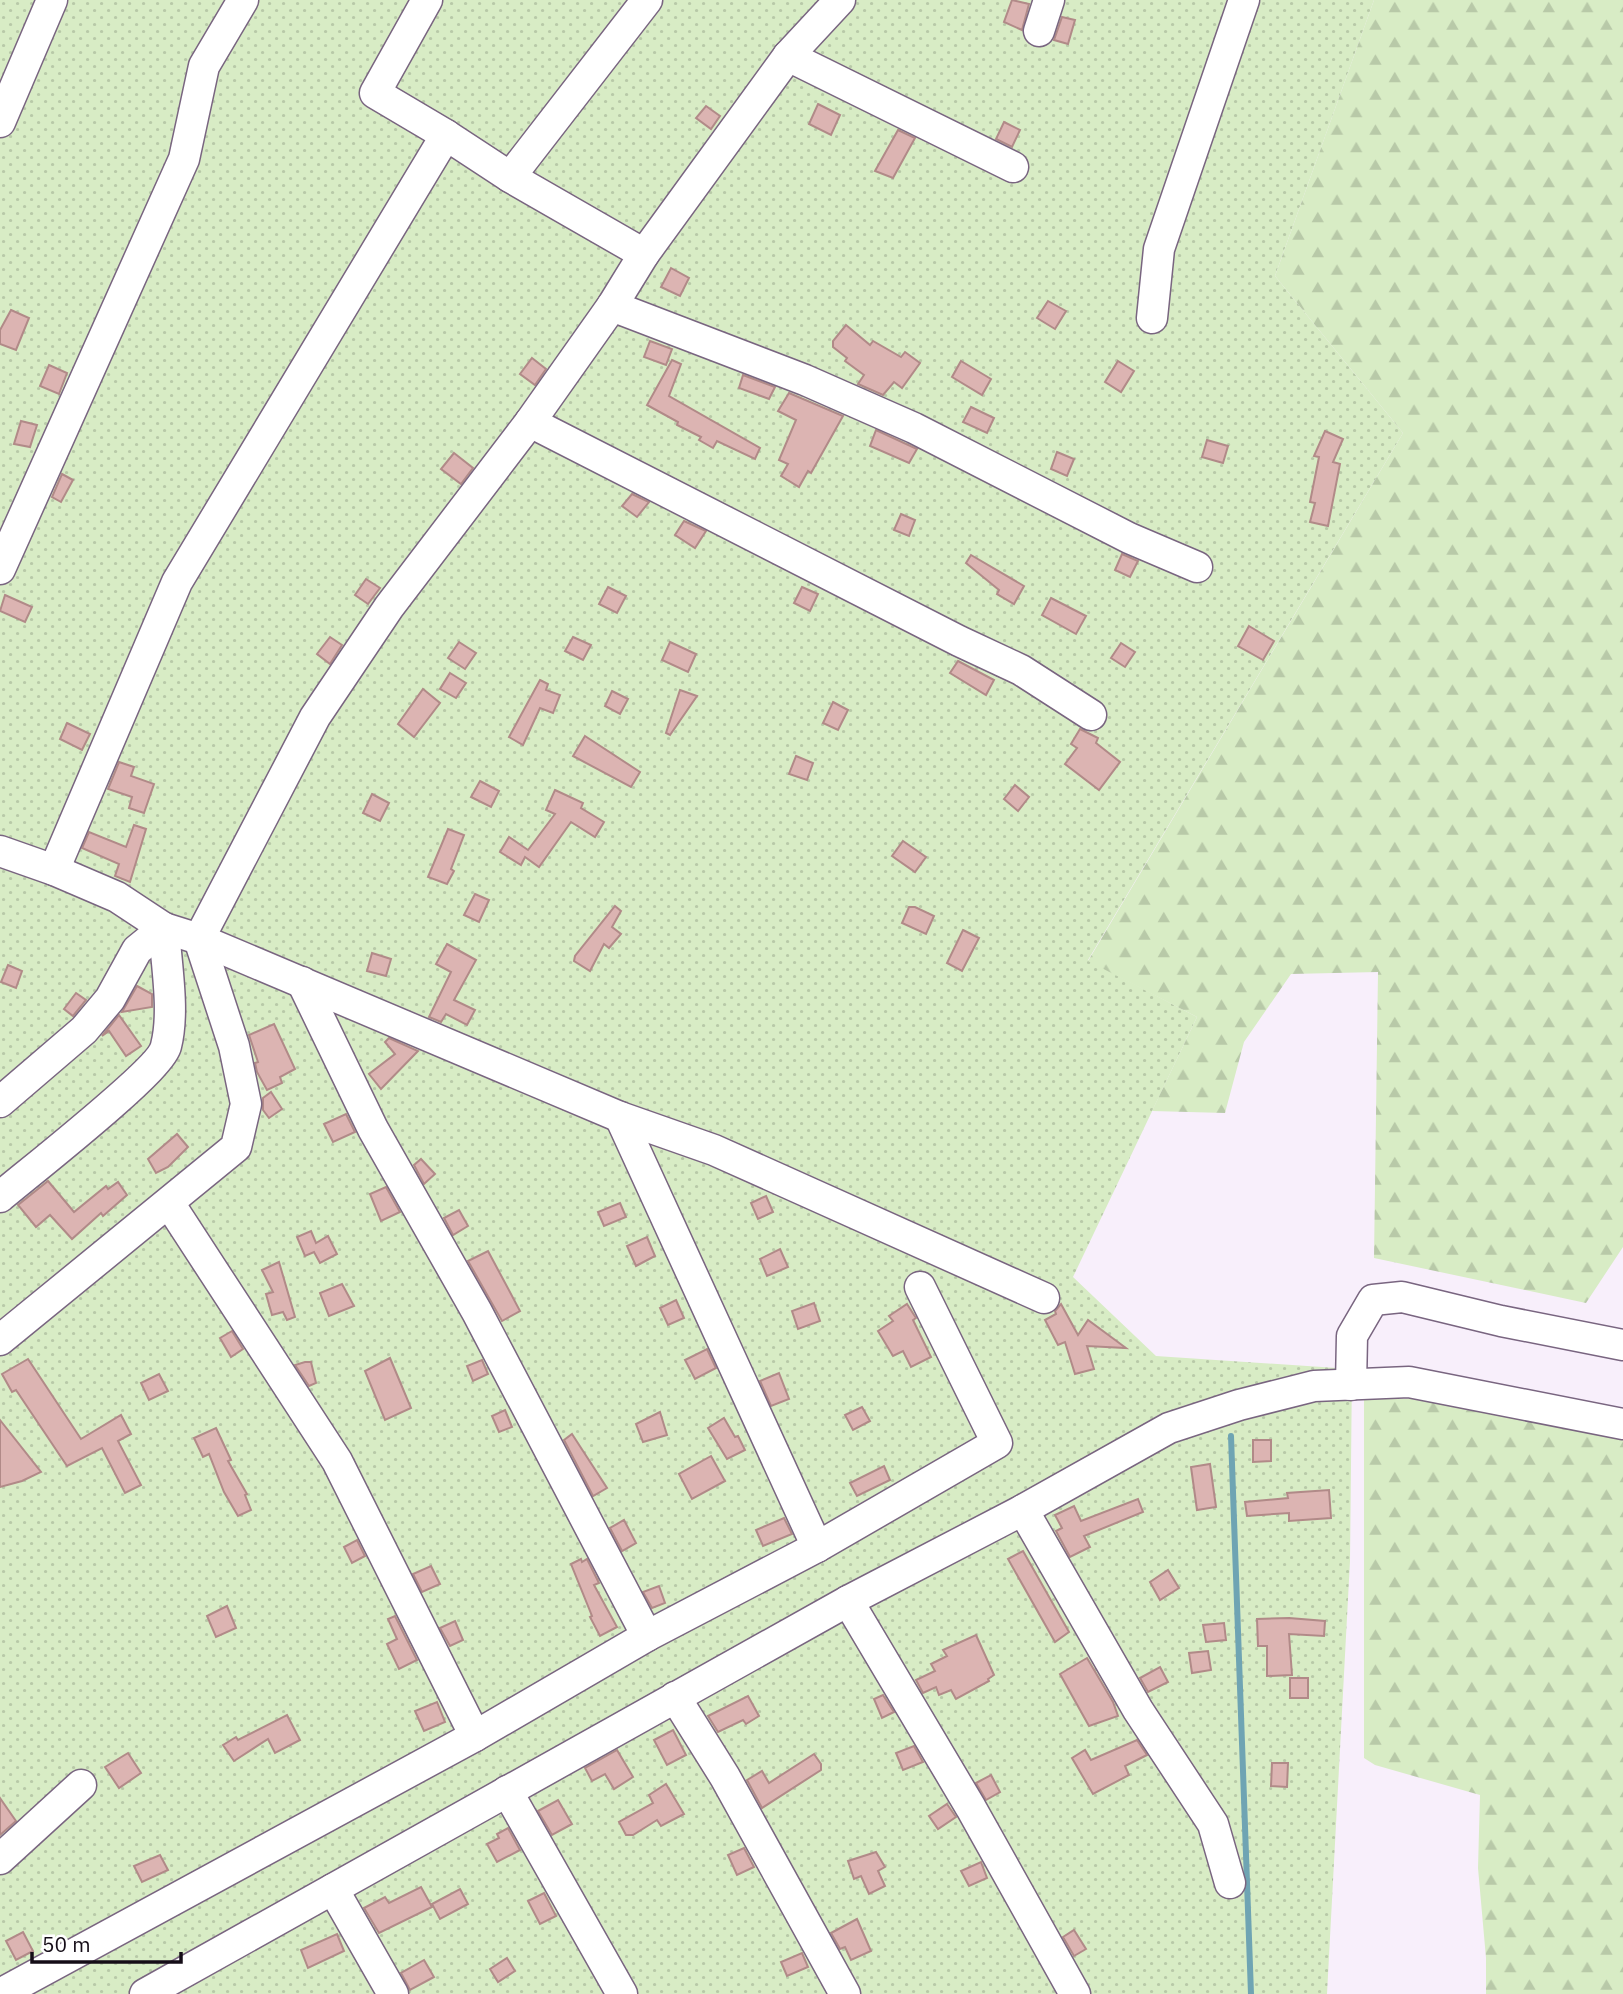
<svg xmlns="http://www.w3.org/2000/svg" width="1623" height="1994" viewBox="0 0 1623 1994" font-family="'IBM Plex Sans',sans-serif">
<defs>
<pattern id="grass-dots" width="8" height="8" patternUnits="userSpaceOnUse" patternTransform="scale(1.75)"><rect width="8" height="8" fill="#d8ecc5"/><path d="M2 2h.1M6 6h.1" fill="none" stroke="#b8c9a8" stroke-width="1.8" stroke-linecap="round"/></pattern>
<pattern id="forest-firs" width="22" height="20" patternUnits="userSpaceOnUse" patternTransform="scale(1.75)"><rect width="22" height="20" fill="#d8ecc5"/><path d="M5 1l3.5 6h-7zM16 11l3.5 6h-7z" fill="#b8c9a8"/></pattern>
</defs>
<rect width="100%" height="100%" fill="#f8effb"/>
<path fill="url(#grass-dots)" d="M0 0H1374L1275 276 1403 433 1088 960 1197 1017 1073 1277 1156 1356 1352 1369 1350 1561 1327 1994H0Z"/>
<g fill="url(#forest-firs)">
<path d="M1374 0H1623V1247L1586 1303 1374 1258 1378 972 1291 974 1244 1042 1225 1113 1152 1111 1197 1017 1088 961 1403 433 1275 276Z"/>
<path d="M1364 1398 1424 1399 1623 1439V1994H1486V1958L1478 1868 1480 1795 1375 1765 1364 1758Z"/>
</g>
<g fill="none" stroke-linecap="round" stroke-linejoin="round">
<path stroke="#6fa4b3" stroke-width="6" d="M1231 1436 1251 1994"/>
</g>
<g fill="#dcb4b2" stroke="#b18a88" stroke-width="2">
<path d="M1012 0 1029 4 1022 30 1004 22Z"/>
<path d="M1062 17 1075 20 1068 44 1054 40Z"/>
<path d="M818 104 840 115 831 135 809 124Z"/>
<path d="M706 106 720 116 711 129 696 118Z"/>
<path d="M1004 122 1020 130 1012 147 996 139Z"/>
<path d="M898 130 915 138 893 178 875 171Z"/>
<path d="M671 268 689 278 680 296 661 287Z"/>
<path d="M1048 301 1066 311 1055 329 1037 318Z"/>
<path d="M11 310 29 318 16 350 0 344V330Z"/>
<path d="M846 325 870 345 873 341 901 357 905 352 920 363 902 388 894 382 883 395 858 384 864 375 845 361 847 358 833 347V341Z"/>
<path d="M650 341 672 349 666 365 644 357Z"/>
<path d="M532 358 546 369 535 385 520 374Z"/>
<path d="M672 360 681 364 669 396 760 448 755 459 717 441 713 448 699 440 701 437 677 425 678 422 647 405Z"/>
<path d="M961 361 991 379 982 395 952 377Z"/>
<path d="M1118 361 1134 371 1121 392 1105 382Z"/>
<path d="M49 365 67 373 59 394 40 386Z"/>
<path d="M743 375 775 387 769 399 739 388Z"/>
<path d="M789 393 843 416 811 473 808 471 799 487 781 476 788 464 779 460 796 420 778 411Z"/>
<path d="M971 407 994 418 987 433 963 422Z"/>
<path d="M21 421 37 425 30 447 14 444Z"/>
<path d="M876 430 917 449 909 463 870 446Z"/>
<path d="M1325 431 1343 439 1333 462 1340 464 1328 526 1310 522 1315 503 1310 502 1319 457 1314 456Z"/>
<path d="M1207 440 1228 446 1223 463 1202 457Z"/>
<path d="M1057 452 1074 459 1067 476 1051 469Z"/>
<path d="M454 453 473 468 461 484 441 469Z"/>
<path d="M62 474 73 480 61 502 52 497Z"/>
<path d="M632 494 649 502 637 517 622 506Z"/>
<path d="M901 514 915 520 909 536 894 530Z"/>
<path d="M684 521 706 531 695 548 675 535Z"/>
<path d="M1122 554 1138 561 1130 577 1115 570Z"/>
<path d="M971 555 1024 586 1014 604 997 594 999 590 966 563Z"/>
<path d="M366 579 380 588 368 604 355 595Z"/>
<path d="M608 587 626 596 617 613 599 604Z"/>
<path d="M802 587 818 594 810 611 794 603Z"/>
<path d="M5 595 32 607 25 622 0 611Z"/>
<path d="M1051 598 1086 616 1076 634 1042 615Z"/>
<path d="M1249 626 1274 641 1263 660 1238 646Z"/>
<path d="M330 637 342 645 330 664 317 654Z"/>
<path d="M573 637 591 645 583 660 565 651Z"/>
<path d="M459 642 476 653 465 669 448 658Z"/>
<path d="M670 642 696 654 688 672 662 660Z"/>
<path d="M1121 643 1135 652 1125 667 1111 658Z"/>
<path d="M958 661 994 680 986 695 950 673Z"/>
<path d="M450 673 466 683 456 698 440 689Z"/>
<path d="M540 680 548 684 546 690 560 695 553 713 540 708 523 745 509 737Z"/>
<path d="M423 689 440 703 414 737 398 724Z"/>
<path d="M680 690 697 696 670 735 666 733Z"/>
<path d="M612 691 628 699 620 714 605 706Z"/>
<path d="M833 702 848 710 838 730 823 723Z"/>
<path d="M67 723 90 734 82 750 60 739Z"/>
<path d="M1080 729 1098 738 1096 743 1120 762 1099 790 1065 764 1077 748 1071 744Z"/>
<path d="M585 736 640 772 631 787 573 756Z"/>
<path d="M796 756 813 763 807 780 789 774Z"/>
<path d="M119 762 134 767 131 776 154 784 144 813 129 808 132 797 108 789Z"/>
<path d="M480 781 499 791 491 807 471 797Z"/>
<path d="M1015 785 1029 797 1018 811 1004 799Z"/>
<path d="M555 790 583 803 581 808 604 822 595 837 571 822 539 867 525 857 521 865 500 852 509 837 528 850 555 814 546 810Z"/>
<path d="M372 794 389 803 380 821 363 813Z"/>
<path d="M134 825 146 829 130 882 115 876 119 864 82 848 89 832 126 847Z"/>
<path d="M448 829 464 835 451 869 454 871 447 884 428 877Z"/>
<path d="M903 841 926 857 915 872 892 856Z"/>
<path d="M475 894 489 900 479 922 464 915Z"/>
<path d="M615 906 621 911 612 927 621 934 609 948 604 944 590 971 574 961 575 956Z"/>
<path d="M909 907H915L934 916 926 934 902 923Z"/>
<path d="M963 930 979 938 962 971 947 963Z"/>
<path d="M447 944 476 960 454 1000 475 1010 467 1025 446 1014 441 1022 429 1017 451 972 436 964Z"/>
<path d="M372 953 391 959 386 976 367 971Z"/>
<path d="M8 965 22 971 16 988 1 982Z"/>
<path d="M137 986 152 994V1007L122 1012Z"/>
<path d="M76 993 86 1000 73 1016 64 1009Z"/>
<path d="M119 1015 141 1046 126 1056 109 1031 102 1036Z"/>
<path d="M274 1024 295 1069 280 1077 282 1083 267 1090 257 1072 255 1063 258 1062 249 1035Z"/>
<path d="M389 1038 418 1051 381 1089 369 1074 395 1054 385 1042Z"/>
<path d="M271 1092 282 1109 269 1118 263 1110V1098Z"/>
<path d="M346 1114 355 1132 333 1142 324 1124Z"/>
<path d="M177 1134 188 1147 168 1167 156 1173 148 1159Z"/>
<path d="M421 1159 435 1174 424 1184 414 1165Z"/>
<path d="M48 1181 74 1212 106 1186 108 1189 118 1182 127 1195 103 1216 101 1213 72 1239 50 1215 36 1227 18 1205Z"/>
<path d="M386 1187 400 1212 381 1221 370 1194Z"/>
<path d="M766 1196 773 1212 758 1219 751 1203Z"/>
<path d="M620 1203 626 1217 604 1226 598 1212Z"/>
<path d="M459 1210 468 1226 453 1235 444 1218Z"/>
<path d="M311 1231 316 1243 328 1236 337 1254 320 1263 314 1252 305 1256 297 1237Z"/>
<path d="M647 1237 655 1256 636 1266 627 1246Z"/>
<path d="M780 1249 788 1267 767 1276 760 1259Z"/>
<path d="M488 1251 520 1311 502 1321 468 1261Z"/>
<path d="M279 1262 295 1317 287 1320 283 1312 272 1315 266 1294 273 1292 262 1270Z"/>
<path d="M342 1284 354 1306 329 1316 320 1293Z"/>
<path d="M676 1300 684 1318 668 1325 660 1308Z"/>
<path d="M814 1303 820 1321 798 1329 792 1311Z"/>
<path d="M907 1304 916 1318 913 1320 931 1357 911 1367 903 1351 893 1356 878 1331 893 1321 889 1316Z"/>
<path d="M1061 1304 1078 1335 1088 1320 1126 1348 1087 1346 1094 1369 1075 1374 1065 1342 1058 1345 1045 1320 1056 1314 1055 1311Z"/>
<path d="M232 1331 243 1349 231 1357 220 1338Z"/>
<path d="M707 1349 716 1368 695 1379 685 1360Z"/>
<path d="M390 1358 411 1408 385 1420 365 1371Z"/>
<path d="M28 1359 81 1439 121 1415 131 1434 118 1441 141 1485 125 1493 102 1448 67 1466 16 1390 12 1392 2 1374Z"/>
<path d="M482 1360 488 1374 473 1381 467 1366Z"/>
<path d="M305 1362H311L316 1383 309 1386 295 1365Z"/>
<path d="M779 1373 789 1399 771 1406 760 1381Z"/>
<path d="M159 1374 168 1391 149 1400 141 1383Z"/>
<path d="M862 1407 870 1421 853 1430 845 1415Z"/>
<path d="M505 1410 512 1427 499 1432 492 1416Z"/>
<path d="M660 1412 667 1435 643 1442 636 1424Z"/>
<path d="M724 1418 735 1437 738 1436 745 1450 727 1459 708 1428Z"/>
<path d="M0 1420 41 1472 22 1481 0 1487Z"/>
<path d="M216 1428 231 1460 228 1461 247 1494 245 1495 251 1510 238 1516 224 1492 209 1454 203 1457 194 1438Z"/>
<path d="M572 1434 607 1488 593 1496 564 1440Z"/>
<path d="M1253 1440H1271V1461L1253 1462Z"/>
<path d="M711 1456 725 1481 692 1499 679 1474Z"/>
<path d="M1210 1464 1216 1507 1197 1510 1191 1467Z"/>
<path d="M884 1466 890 1480 857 1496 850 1483Z"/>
<path d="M1329 1490 1331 1518 1289 1521V1513L1247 1516 1245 1502 1288 1498 1287 1493Z"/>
<path d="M1138 1499 1143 1512 1084 1536 1090 1547 1070 1557 1056 1531 1062 1528 1055 1515 1074 1506 1081 1521Z"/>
<path d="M784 1518 792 1534 763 1546 756 1530Z"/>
<path d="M624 1520 636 1543 622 1551 610 1528Z"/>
<path d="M357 1540 365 1556 352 1563 344 1547Z"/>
<path d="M1023 1551 1069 1632 1055 1642 1008 1559Z"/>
<path d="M581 1559 582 1562 587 1559 599 1583 594 1585 617 1627 600 1636 590 1617 592 1616 571 1564Z"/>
<path d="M431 1566 440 1584 422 1592 413 1574Z"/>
<path d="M1168 1570 1179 1588 1160 1600 1150 1582Z"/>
<path d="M659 1586 665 1603 652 1608 643 1592Z"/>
<path d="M227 1606 236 1628 216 1637 207 1616Z"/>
<path d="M395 1616 417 1660 399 1669 387 1644 397 1639 388 1619Z"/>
<path d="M1289 1618 1325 1621 1324 1636 1289 1634 1292 1675 1267 1676V1646H1258L1257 1619Z"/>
<path d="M455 1621 463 1640 450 1646 440 1628Z"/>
<path d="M1224 1623 1226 1640 1206 1642 1203 1625Z"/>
<path d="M976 1635 994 1675 988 1679 989 1681 956 1699 951 1690 939 1695 936 1687 923 1693 916 1680 935 1671 931 1664 947 1656 943 1650Z"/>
<path d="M1208 1651 1211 1670 1192 1673 1189 1653Z"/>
<path d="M1087 1658 1113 1702 1118 1716 1089 1726 1060 1674Z"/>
<path d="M1160 1667 1168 1682 1148 1692 1140 1678Z"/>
<rect x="1290" y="1678" width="18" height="20"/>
<path d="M883 1695 894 1712 882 1718 874 1699Z"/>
<path d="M748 1696 759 1716 746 1724 743 1720 718 1732 708 1716Z"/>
<path d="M437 1702 445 1722 424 1731 415 1711Z"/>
<path d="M287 1715 300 1740 275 1753 268 1739 234 1761 223 1745 236 1737 238 1740Z"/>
<path d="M673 1730 686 1755 667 1765 654 1740Z"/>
<path d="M1137 1740 1147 1755 1125 1766 1129 1775 1093 1794 1072 1758 1085 1750 1091 1760Z"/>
<path d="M914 1746 923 1762 903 1770 896 1753Z"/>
<path d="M617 1750 633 1777 614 1789 605 1774 592 1781 585 1768Z"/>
<path d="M128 1753 141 1773 119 1788 105 1767Z"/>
<path d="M814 1754 821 1764V1770L762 1808 747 1780 762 1771 769 1783Z"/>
<path d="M1272 1763H1288L1287 1787 1271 1786Z"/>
<path d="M991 1775 1000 1792 986 1800 976 1783Z"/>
<path d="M666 1784 684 1814 661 1826 657 1820 633 1835H626L619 1822 653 1803 649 1795Z"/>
<path d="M0 1798 16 1821 0 1835Z"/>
<path d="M558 1800 572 1824 552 1835 538 1811Z"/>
<path d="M947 1804 956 1817 938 1829 929 1816Z"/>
<path d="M508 1828 520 1850 497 1862 487 1844 499 1838 497 1834Z"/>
<path d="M744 1848 754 1867 737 1875 728 1855Z"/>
<path d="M876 1852 885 1867 878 1871 885 1886 869 1894 861 1876 854 1879 848 1861Z"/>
<path d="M160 1855 168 1870 142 1882 134 1866Z"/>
<path d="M981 1862 987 1878 969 1886 961 1871Z"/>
<path d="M421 1887 432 1907 379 1933 364 1908 385 1897 389 1903Z"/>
<path d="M460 1889 468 1904 440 1919 432 1904Z"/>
<path d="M544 1893 556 1916 540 1924 528 1901Z"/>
<path d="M857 1919 871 1951 851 1960 845 1947 840 1949 831 1933Z"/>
<path d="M1074 1930 1086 1949 1074 1956 1063 1937Z"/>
<path d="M23 1932 33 1951 16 1960 6 1941Z"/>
<path d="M337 1934 344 1951 308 1968 301 1950Z"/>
<path d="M802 1953 808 1967 787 1976 781 1962Z"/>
<path d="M507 1958 515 1971 498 1982 490 1969Z"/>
<path d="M424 1960 434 1977 410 1990 401 1973Z"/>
</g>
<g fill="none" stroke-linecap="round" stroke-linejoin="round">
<defs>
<g id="minor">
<path d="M427 0 375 93 446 135"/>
<path d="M1039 31 1049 0"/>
<path d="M788 56 1013 167"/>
<path d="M0 122 52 0"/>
<path d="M510 177 647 0"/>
<path d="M612 306 805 380 914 428 1129 538 1197 567"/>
<path d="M1152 318 1159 249 1244 0"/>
<path d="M530 422 959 641 1021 670 1091 715"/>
<path d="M0 569 184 159 204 66 243 0"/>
<path d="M0 851 54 870 117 897 164 928 199 939 620 1117 714 1150 1044 1298"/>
<path d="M54 870 177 582 446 135 510 177 644 254"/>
<path d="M302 982 373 1129 477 1312 647 1636"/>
<path d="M0 1102 84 1030 110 999 137 950 164 928"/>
<path d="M620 1117 817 1547"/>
<path d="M0 1197C27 1174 161 1070 166 1046 175 1011 166 964 164 928"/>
<path d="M169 1203 337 1461 475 1736"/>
<path d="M0 1340 236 1147 246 1104 234 1046 199 939 315 717 389 607 530 422 612 306 644 254 788 56 840 0"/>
<path d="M1351 1385 1352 1336 1373 1300 1402 1297 1501 1321 1623 1345"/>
<path d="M1023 1510 1138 1710 1213 1824 1230 1883"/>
<path d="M848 1601 971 1808 1075 1994"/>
<path d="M675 1697 725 1777 845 1994"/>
<path d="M507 1791 622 1994"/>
<path d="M0 1859 81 1785"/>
<path d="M333 1889 393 1994"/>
<path d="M0 1994 475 1736 647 1636 817 1547 997 1443 920 1287"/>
<path d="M145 1994 848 1601 1019 1512 1169 1428 1239 1405 1314 1386 1409 1382 1623 1424"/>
</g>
</defs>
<use href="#minor" stroke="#796580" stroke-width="33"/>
<use href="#minor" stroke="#fff" stroke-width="30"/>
</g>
<path d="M32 1952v10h149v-10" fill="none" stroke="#150d17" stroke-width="3.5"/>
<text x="42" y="1952" font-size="21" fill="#150d17" stroke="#ffffff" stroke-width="5" paint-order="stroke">50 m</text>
</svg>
